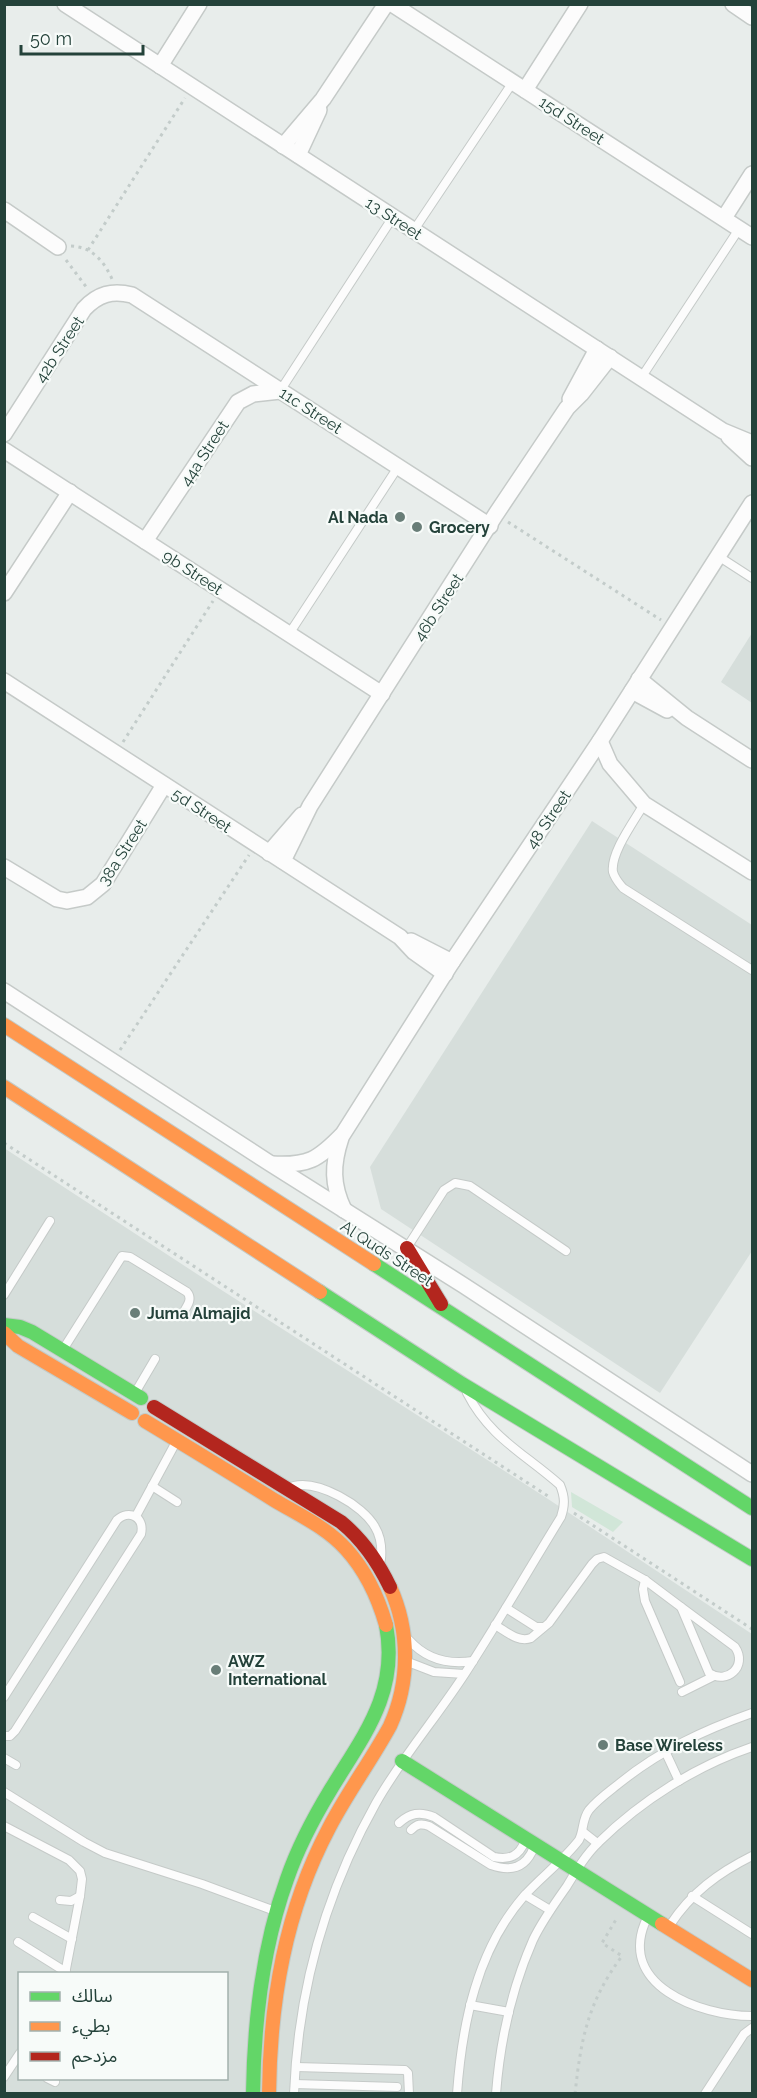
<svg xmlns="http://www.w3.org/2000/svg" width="757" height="2098" viewBox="0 0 757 2098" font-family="Raleway,'Noto Sans Arabic',sans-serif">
<rect width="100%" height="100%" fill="#e8edeb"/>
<g fill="#d6dedb" fill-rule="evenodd">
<path d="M752 633V703L721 682Z"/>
<path d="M592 821 752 925V1251L660 1393 381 1209 370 1167Z"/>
<path d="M4 1148 223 1291 545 1497 752 1634V2093H5ZM20 1974H226V2078H20Z"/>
</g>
<path fill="#d1e6d8" d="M571 1492 623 1522 613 1532 572 1507Z"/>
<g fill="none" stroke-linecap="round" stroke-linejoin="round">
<defs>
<g id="lane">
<path d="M414 230 513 82"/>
<path d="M641 378 739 229"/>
<path d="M280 391 393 217"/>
<path d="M718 556 752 578"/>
<path d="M289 634 398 467"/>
<path d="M644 804C635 820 610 853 613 872 615 879 619 883 623 888L752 970"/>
<path d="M408 1246 444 1190 455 1183 470 1186 566 1251"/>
<path d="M4 1295 50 1221"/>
<path d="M64 1348 122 1256 130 1257 187 1292C193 1299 187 1306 183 1313"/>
<path d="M135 1393 155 1359"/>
<path d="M152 1486 177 1502"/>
<path d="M294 1486C318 1480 363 1505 375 1527 381 1537 382 1548 381 1559"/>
<path d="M136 1516 176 1442"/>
<path d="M645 1580 643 1589 645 1601 680 1682"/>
<path d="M681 1607 735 1647C748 1666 727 1685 709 1673Z"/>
<path d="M506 1608 536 1627H543"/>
<path d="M495 1625C506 1631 518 1643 531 1638L549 1623 592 1564 597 1559 604 1557 645 1580 681 1607"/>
<path d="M409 1640C426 1659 447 1665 473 1661"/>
<path d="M408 1662 434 1672 464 1674"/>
<path d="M682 1692 714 1676"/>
<path d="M4 1697 117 1520C129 1509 145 1517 141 1534L15 1731 10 1736H4"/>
<path d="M665 1751 679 1781"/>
<path d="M4 1758 16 1765"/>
<path d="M4 1792 84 1842 105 1853 202 1884 275 1911"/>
<path d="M399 1823C410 1813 420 1811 434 1817L494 1857C510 1860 519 1856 525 1841"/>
<path d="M4 1826 69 1860 80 1871 82 1879 80 1896 65 1974"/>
<path d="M411 1830C417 1824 421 1823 429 1826L491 1865C511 1872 526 1868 534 1847"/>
<path d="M583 1832 597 1843"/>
<path d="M525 1895 550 1910"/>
<path d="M692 1896 752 1934"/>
<path d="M60 1900 71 1901 80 1896"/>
<path d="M33 1917 72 1939"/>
<path d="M647 1918C615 1985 700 2016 752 2016"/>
<path d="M670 1925C691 1893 718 1873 752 1856"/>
<path d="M18 1942 66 1972"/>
<path d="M470 2005 509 2012"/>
<path d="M296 2067 405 2070 408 2073 409 2094"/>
<path d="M4 2077 20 2053"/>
<path d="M47 2078 55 2082"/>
<path d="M295 2084 397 2087"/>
<path d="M294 2094C298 1991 326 1892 376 1803 402 1757 437 1717 466 1672 499 1621 529 1569 561 1517 565 1505 565 1497 560 1485 524 1453 490 1438 467 1393"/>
<path d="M457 2094C462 2024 477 1950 524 1896 541 1877 563 1861 579 1840 584 1830 582 1819 589 1810 598 1799 610 1791 621 1782 661 1750 704 1730 752 1713"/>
<path d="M496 2094C500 2041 512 1988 533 1940 542 1921 555 1903 567 1886 576 1871 586 1854 599 1842 642 1800 696 1766 752 1747"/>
<path d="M705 2094 744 2034 752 2028"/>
</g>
<g id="street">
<path d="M65 4 723 431 752 443"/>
<path d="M392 4 752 237"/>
<path d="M733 4 752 17"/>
<path d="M160 66 199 4"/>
<path d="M525 90 580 4"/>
<path d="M283 146 323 99 386 4"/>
<path d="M298 155 319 110"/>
<path d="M4 210 58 247"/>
<path d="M724 218 752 174"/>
<path d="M570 399 597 349"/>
<path d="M4 434 84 309C98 294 112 290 132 295L490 526"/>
<path d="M729 437 752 458"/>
<path d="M4 450 382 694"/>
<path d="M145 541 238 402 253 394 280 391"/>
<path d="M4 593 70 492"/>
<path d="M639 679 687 718 752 760"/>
<path d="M4 681 400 937 414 952 445 974"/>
<path d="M632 691 667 710"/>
<path d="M600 741 610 764 644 804 752 872"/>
<path d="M269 853 302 815"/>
<path d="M283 861 310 806 496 514 567 408 581 394 610 357"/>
<path d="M4 867 57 899 67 901 87 897 103 884 164 785"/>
<path d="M411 941 452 962"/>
<path d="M4 991 271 1164 463 1285 752 1474"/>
<path d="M341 1138C332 1165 332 1185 344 1210"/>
<path d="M272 1164C308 1166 318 1160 343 1134L452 962 600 741 752 503"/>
</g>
<g id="fast">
<path d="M374 1264 752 1508"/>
<path d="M320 1292 462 1384 752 1559"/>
<path d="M4 1325 20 1327 32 1332 141 1398"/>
<path d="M402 1761 662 1924"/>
<path d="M253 2094C254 2021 262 1948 287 1879 298 1847 314 1817 331 1789 364 1735 399 1692 386 1625"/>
</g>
<g id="slow">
<path d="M4 1025 374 1264"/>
<path d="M4 1087 320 1292"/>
<path d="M4 1333 18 1346 132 1413"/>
<path d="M145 1421C188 1447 231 1473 274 1500 299 1515 326 1527 346 1549 366 1571 378 1597 386 1625"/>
<path d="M662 1924 752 1980"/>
<path d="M269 2094C270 2001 285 1911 329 1828 347 1793 371 1761 390 1726 410 1682 410 1631 390 1587"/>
</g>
<g id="jam">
<path d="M407 1248 441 1304"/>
<path d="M154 1407 341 1522C363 1540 378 1562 390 1587"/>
</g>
</defs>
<use href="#lane" stroke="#c5cac8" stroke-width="10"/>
<use href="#street" stroke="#c5cac8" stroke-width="18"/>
<use href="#fast" stroke="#c3cbc8" stroke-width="16"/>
<use href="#slow" stroke="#c3cbc8" stroke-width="16"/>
<use href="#jam" stroke="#c3cbc8" stroke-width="16"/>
<g stroke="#c3ccca" stroke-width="3" stroke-dasharray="3 4.5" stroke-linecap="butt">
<path d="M71 246C92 247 104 261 112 279"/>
<path d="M88 250 185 98"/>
<path d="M66 260 87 288"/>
<path d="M508 522 661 620"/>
<path d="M123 742 213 601"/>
<path d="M120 1050 249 855"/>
<path d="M4 1143 551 1498"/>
<path d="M574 1513 752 1629"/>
<path d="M575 2094C581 2038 588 2002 622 1956L602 1943 617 1918"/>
</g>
<use href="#lane" stroke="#fcfcfc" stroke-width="8"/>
<use href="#street" stroke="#fcfcfc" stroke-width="15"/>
<use href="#fast" stroke="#63d668" stroke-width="14"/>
<use href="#slow" stroke="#ff974d" stroke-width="14"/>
<use href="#jam" stroke="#b3261e" stroke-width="14"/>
</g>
<g fill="#697e78" stroke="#f7fbf9" stroke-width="2">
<circle cx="400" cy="517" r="6"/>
<circle cx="417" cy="527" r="6"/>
<circle cx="135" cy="1313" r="6"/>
<circle cx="216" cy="1670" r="6"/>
<circle cx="603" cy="1745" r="6"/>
</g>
<g text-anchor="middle" stroke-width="4.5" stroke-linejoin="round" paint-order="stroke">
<g font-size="16" fill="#24423a" stroke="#f7fbf9">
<text transform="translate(572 120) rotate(33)" y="6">15d Street</text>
<text transform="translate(394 218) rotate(33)" y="6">13 Street</text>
<text transform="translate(59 349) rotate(-57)" y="6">42b Street</text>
<text transform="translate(311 410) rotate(33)" y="6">11c Street</text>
<text transform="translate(204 453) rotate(-57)" y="6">44a Street</text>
<text transform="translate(193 572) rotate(33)" y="6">9b Street</text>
<text transform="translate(438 607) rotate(-57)" y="6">46b Street</text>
<text transform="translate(202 810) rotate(33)" y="6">5d Street</text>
<text transform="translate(548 819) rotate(-56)" y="6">48 Street</text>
<text transform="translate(122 852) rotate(-57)" y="6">38a Street</text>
<text transform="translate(387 1253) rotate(33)" y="6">Al Quds Street</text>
</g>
<g font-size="16" font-weight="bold" fill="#24423a" stroke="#f7fbf9" text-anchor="start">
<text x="388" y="523" text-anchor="end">Al Nada</text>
<text x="429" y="533">Grocery</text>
<text x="147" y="1319">Juma Almajid</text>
<text x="228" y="1667">AWZ<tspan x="228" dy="18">International</tspan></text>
<text x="615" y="1751">Base Wireless</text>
</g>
</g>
<rect width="757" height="2098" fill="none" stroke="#24423a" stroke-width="12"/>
<rect x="18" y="1972" width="210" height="108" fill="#f7fbf9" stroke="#a3b1ad" stroke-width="1.5"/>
<rect x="30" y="1992" width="30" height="9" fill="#63d668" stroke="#a3b1ad" stroke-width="1.5"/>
<text x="72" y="2002" font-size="18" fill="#24423a">سالك</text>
<rect x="30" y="2022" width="30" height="9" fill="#ff974d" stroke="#a3b1ad" stroke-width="1.5"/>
<text x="72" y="2032" font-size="18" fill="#24423a">بطيء</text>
<rect x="30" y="2052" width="30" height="9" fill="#b3261e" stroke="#a3b1ad" stroke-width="1.5"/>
<text x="72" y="2062" font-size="18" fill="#24423a">مزدحم</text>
<path d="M21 45v9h122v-9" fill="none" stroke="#24423a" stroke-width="3"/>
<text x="30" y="45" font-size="18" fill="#24423a" stroke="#f7fbf9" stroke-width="4.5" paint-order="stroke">50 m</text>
</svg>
